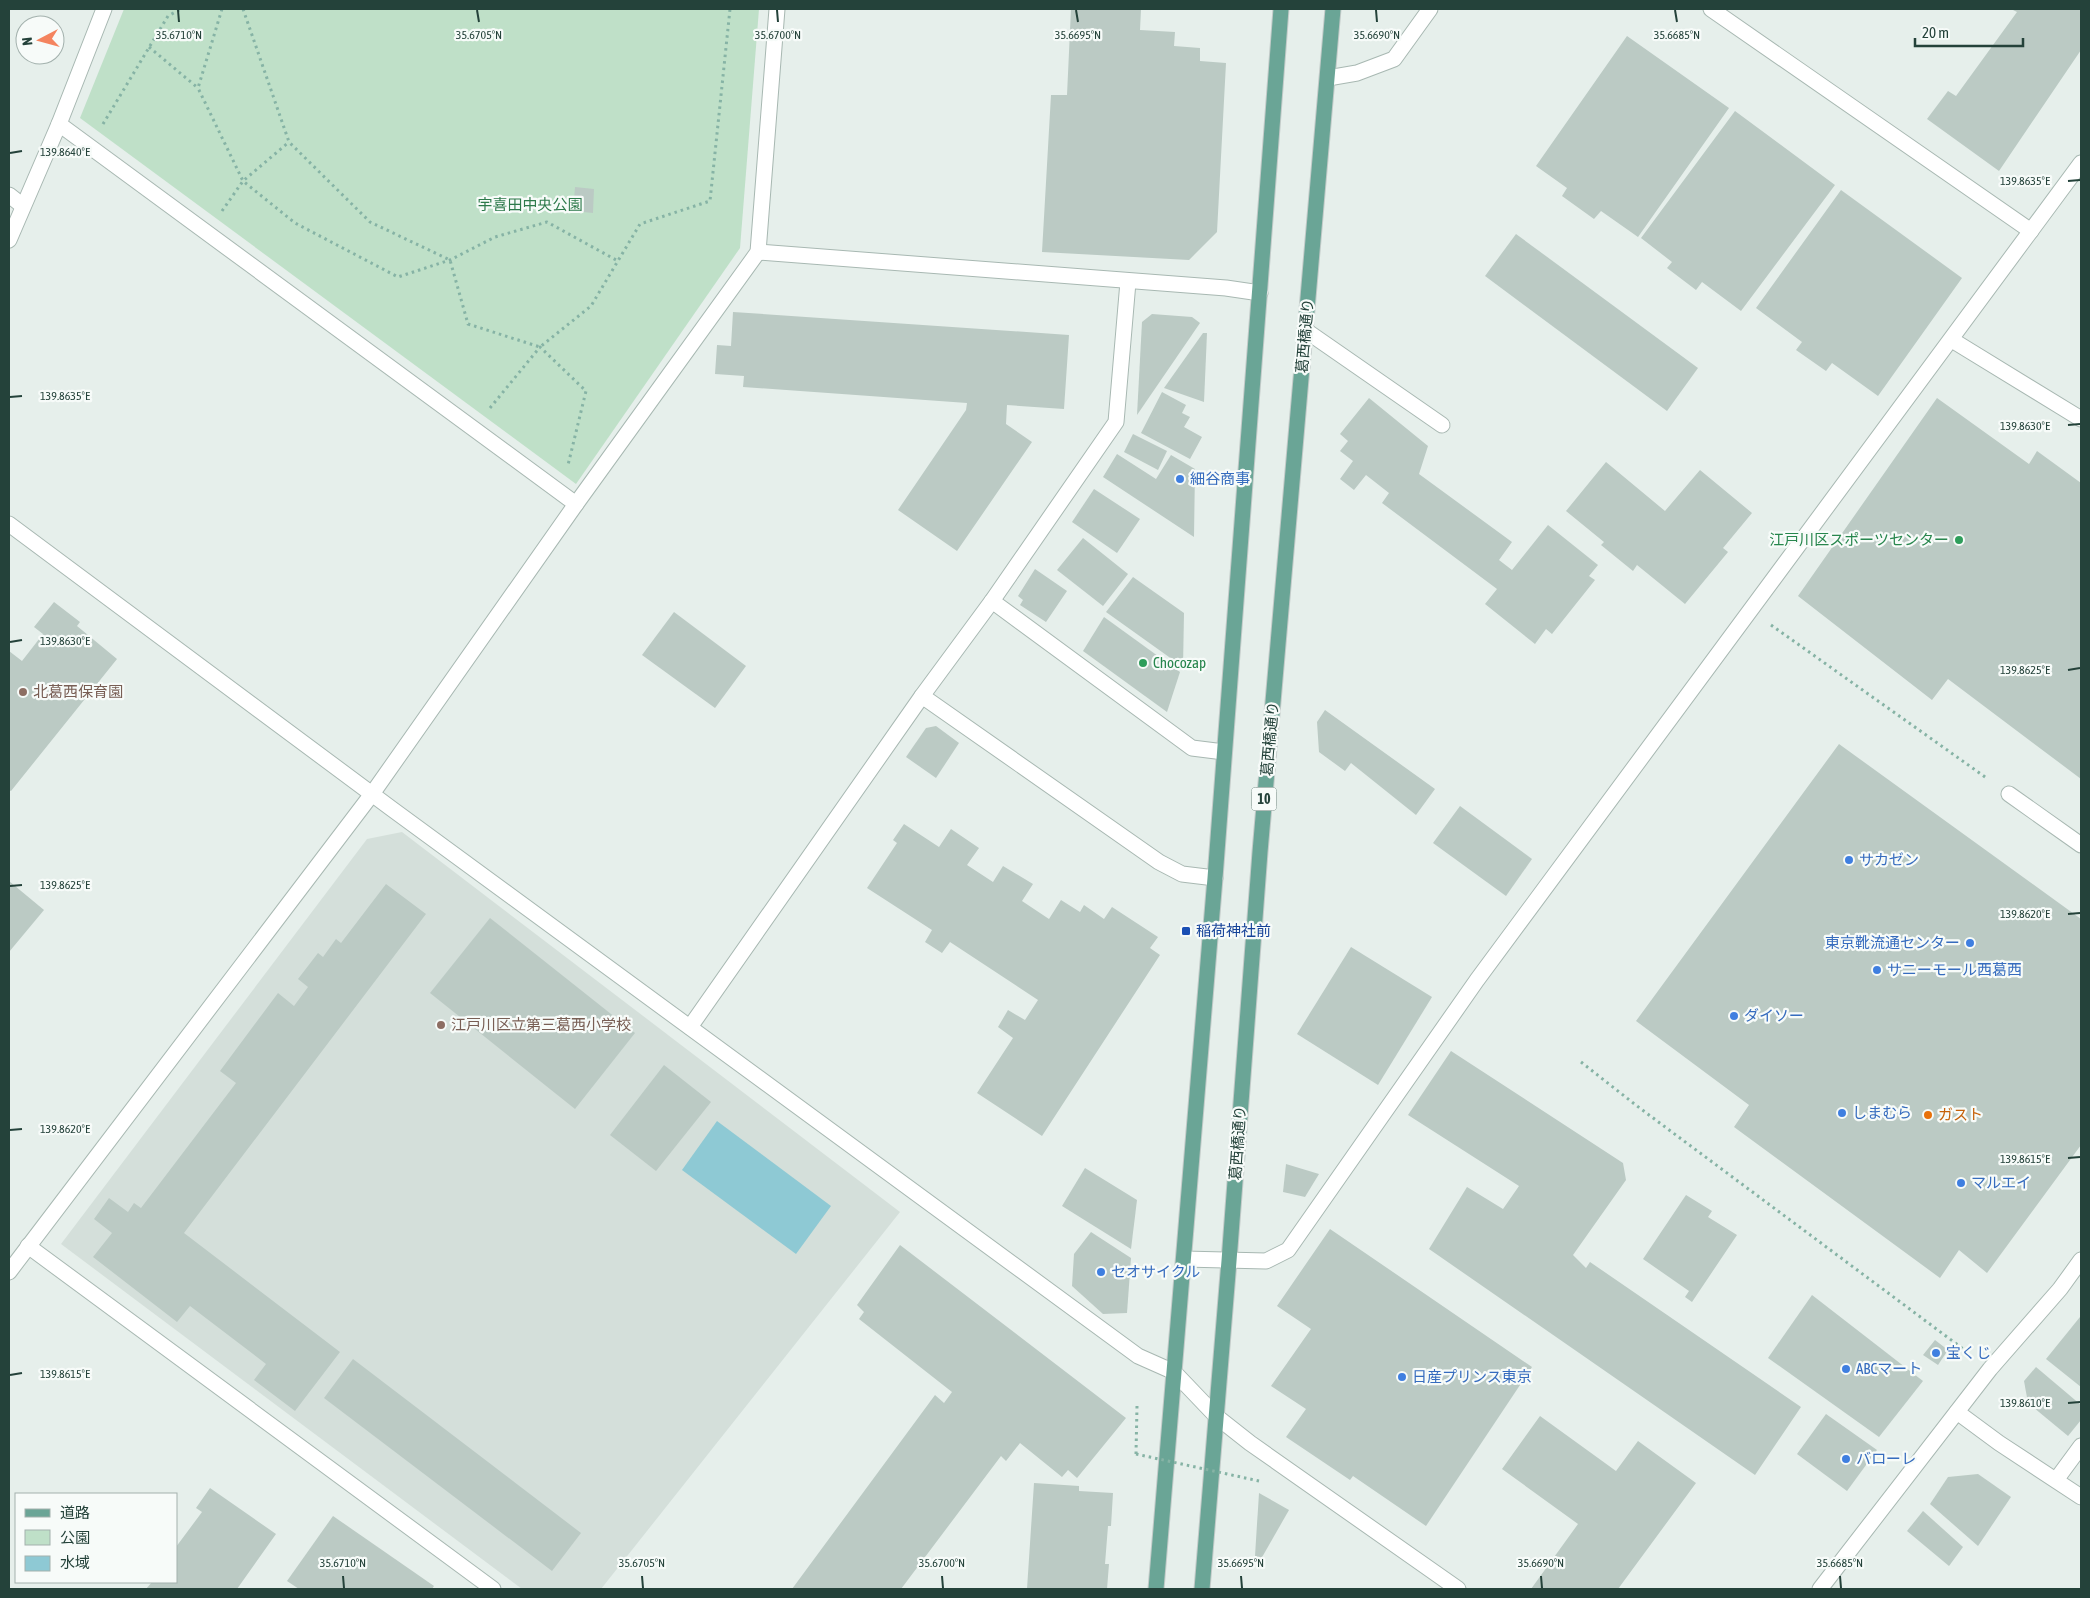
<svg xmlns="http://www.w3.org/2000/svg" width="2090" height="1598" viewBox="0 0 2090 1598" font-family="'Asap Condensed','Noto Sans JP',sans-serif">
<rect width="100%" height="100%" fill="#e6efeb"/>
<path fill="#d4dfda" d="M402 832 900 1212 601 1589H522L61 1244 367 839Z"/>
<path fill="#bfe0c8" d="M124 9H759L740 248 576 484 80 118Z"/>
<path fill="#8ec9d4" d="M717 1121 831 1206 796 1254 682 1170Z"/>
<g fill="#bbcac4">
<path d="M1071 9H1141L1140 30 1175 32 1174 46 1200 48V61L1226 63 1217 232 1189 260 1042 252 1051 95H1067Z"/>
<path d="M2011 9H2081V50L1999 171 1927 119 1948 91 1956 96 2017 12Z"/>
<path d="M1627 36 1729 108 1638 237 1601 211 1594 219 1562 196 1567 188 1536 166Z"/>
<path d="M1735 111 1835 185 1741 311 1702 282 1696 290 1667 268 1672 262 1641 238Z"/>
<path d="M575 187 594 189 593 213 573 211Z"/>
<path d="M1841 190 1962 278 1878 396 1832 363 1826 371 1796 350 1802 342 1756 308Z"/>
<path d="M1516 234 1698 368 1667 411 1485 276Z"/>
<path d="M733 312 1069 335 1064 409 1007 405 1006 424 1032 442 957 551 898 510 966 410 967 403 743 387 744 376 715 374 717 345 731 346Z"/>
<path d="M1152 314 1192 317 1200 323 1137 415 1142 322Z"/>
<path d="M1203 333H1207L1204 402 1164 388Z"/>
<path d="M1162 392 1186 405 1182 413 1190 417 1184 427 1202 437 1190 459 1141 433Z"/>
<path d="M1369 398 1428 446 1419 474 1512 542 1499 560 1512 570 1548 525 1598 565 1589 576 1595 580 1552 634 1546 629 1535 644 1485 604 1497 589 1382 503 1389 493 1366 475 1354 490 1340 479 1353 461 1340 451 1348 441 1340 434Z"/>
<path d="M1937 398 2029 464 2037 451 2081 483V779L1948 679 1932 700 1798 596Z"/>
<path d="M1133 434 1167 451 1158 470 1124 452Z"/>
<path d="M1117 454 1156 479 1171 455 1195 469 1194 537 1103 477Z"/>
<path d="M1606 462 1665 511 1700 470 1752 513 1723 548 1728 552 1685 604 1637 565 1633 571 1601 545 1604 542 1566 511Z"/>
<path d="M1094 489 1140 519 1117 553 1072 522Z"/>
<path d="M1083 538 1128 574 1103 606 1057 570Z"/>
<path d="M1035 569 1067 591 1046 622 1020 605 1023 600 1018 596Z"/>
<path d="M1133 577 1184 613 1183 667 1106 612Z"/>
<path d="M54 602 80 622 77 626 117 659 11 791 9 790V651L22 661 43 634 34 627Z"/>
<path d="M674 612 746 666 715 708 642 655Z"/>
<path d="M1104 617 1180 672 1167 712 1083 651Z"/>
<path d="M1325 710 1435 789 1416 815 1351 763 1345 771 1319 752 1317 722Z"/>
<path d="M936 726 959 743 936 778 906 757 926 728Z"/>
<path d="M1839 744 2081 919V1145L1987 1273 1959 1250 1940 1278 1734 1127 1749 1105 1636 1021Z"/>
<path d="M1460 806 1532 859 1506 896 1433 843Z"/>
<path d="M904 824 939 847 951 829 979 848 967 865 993 882 1003 866 1033 884 1022 901 1049 919 1061 900 1080 912 1084 905 1104 919 1112 907 1158 937 1150 948 1160 955 1042 1136 977 1093 1013 1038 998 1027 1008 1010 1025 1020 1038 1000 950 942 942 953 925 942 932 930 867 888 897 843 893 840Z"/>
<path d="M9 881 44 910 9 952Z"/>
<path d="M386 884 426 914 184 1233 340 1352 295 1411 254 1380 266 1364 190 1306 177 1322 93 1257 112 1233 94 1219 109 1198 128 1212 134 1203 141 1208 236 1083 220 1071 278 993 294 1006 308 987 298 979 318 953 323 957 336 939 341 943Z"/>
<path d="M490 918 635 1033 575 1109 430 993Z"/>
<path d="M1351 947 1432 997 1378 1085 1297 1034Z"/>
<path d="M1451 1051 1623 1163 1626 1180 1573 1255 1586 1268 1590 1262 1801 1407 1755 1475 1429 1249 1467 1187 1503 1209 1519 1186 1408 1115Z"/>
<path d="M664 1065 711 1102 656 1171 610 1135Z"/>
<path d="M1286 1164 1319 1174 1305 1197 1283 1192Z"/>
<path d="M1085 1168 1137 1200 1131 1249 1062 1206Z"/>
<path d="M1686 1195 1712 1211 1708 1217 1737 1235 1692 1302 1685 1297 1689 1291 1643 1259Z"/>
<path d="M1330 1229 1532 1367 1426 1526 1353 1476 1350 1480 1286 1437 1306 1409 1271 1386 1311 1329 1277 1306Z"/>
<path d="M1091 1232 1131 1258 1127 1313 1103 1314 1072 1286 1074 1254Z"/>
<path d="M900 1245 1126 1418 1077 1478 1068 1470 1062 1477 1020 1443 1006 1461 1001 1456 901 1589H792L935 1395 944 1403 952 1392 859 1319 864 1312 857 1305Z"/>
<path d="M1812 1295 1923 1381 1879 1437 1768 1358Z"/>
<path d="M2080 1317 2081 1318V1387L2046 1359Z"/>
<path d="M1935 1340 1948 1350 1938 1365 1923 1355Z"/>
<path d="M353 1359 581 1533 552 1571 324 1398Z"/>
<path d="M2036 1367 2081 1405V1420L2068 1436 2028 1403 2024 1381Z"/>
<path d="M1826 1414 1877 1450 1847 1491 1797 1454Z"/>
<path d="M1540 1416 1616 1471 1638 1441 1696 1483 1618 1589H1531L1578 1524 1502 1469Z"/>
<path d="M1978 1474 2011 1497 1978 1546 1930 1504 1948 1477Z"/>
<path d="M1034 1483 1079 1486V1491L1113 1493 1111 1526H1108L1105 1564H1109L1107 1589H1027Z"/>
<path d="M210 1488 276 1534 237 1589H146L152 1582H176V1547L202 1512 196 1508Z"/>
<path d="M1259 1493 1289 1510 1261 1559 1255 1556Z"/>
<path d="M1923 1511 1963 1547 1949 1566 1907 1531Z"/>
<path d="M333 1516 434 1586 432 1589H299L287 1581Z"/>
</g>
<g fill="none" stroke-linecap="round" stroke-linejoin="round">
<defs>
<g id="minor">
<path d="M1711 9 2031 231"/>
<path d="M1328 78 1357 73 1394 59 1430 9"/>
<path d="M59 124 576 504"/>
<path d="M9 195 23 206"/>
<path d="M9 240 59 124 104 9"/>
<path d="M758 252 1226 288 1260 293"/>
<path d="M1305 330 1442 425"/>
<path d="M1952 340 2081 419"/>
<path d="M9 524 392 809 1138 1356 1174 1372 1217 1417 1250 1443 1458 1589"/>
<path d="M992 601 1192 748 1224 752"/>
<path d="M922 696 1159 862 1182 874 1215 878"/>
<path d="M2009 794 2081 845"/>
<path d="M690 1027 922 696 992 601 1116 422 1128 282"/>
<path d="M28 1246 493 1589"/>
<path d="M1184 1259 1266 1261 1288 1250 1477 980 2081 163"/>
<path d="M9 1272 372 794 576 504 758 252 777 9"/>
<path d="M1957 1412 1999 1443 2081 1497"/>
<path d="M2056 1480 2081 1446"/>
<path d="M1820 1589 1990 1369 2060 1289 2081 1260"/>
</g>
<g id="major">
<path d="M1156 1589 1215 878 1281 9"/>
<path d="M1202 1589 1229 1261 1260 852 1333 9"/>
</g>
</defs>
<use href="#minor" stroke="#a8b8b2" stroke-width="17"/>
<use href="#major" stroke="#c2cac8" stroke-width="17"/>
<g stroke="#86b3a5" stroke-width="3" stroke-dasharray="2.5 4" stroke-linecap="butt">
<path d="M222 9 198 88 243 181 295 223 398 277 450 260 495 237 547 222 618 261"/>
<path d="M243 9 289 142 370 222 450 260 468 324 540 347 591 306 640 224 710 201 730 9"/>
<path d="M149 47 198 88"/>
<path d="M103 124 168 16 181 9"/>
<path d="M222 211 243 181 289 142"/>
<path d="M490 408 540 347 586 391 568 465"/>
<path d="M1771 625 1988 779"/>
<path d="M1581 1062 1637 1106 1966 1351"/>
<path d="M1136 1454 1137 1406"/>
</g>
<use href="#minor" stroke="#fff" stroke-width="15"/>
<use href="#major" stroke="#6aa596" stroke-width="15"/>
<path stroke="#86b3a5" stroke-width="3" stroke-dasharray="2.5 4" stroke-linecap="butt" d="M1136 1454 1259 1481"/>
</g>
<path fill="none" stroke="#24423a" stroke-width="2" d="M178 10 179 22M477 10 479 22M777 10 778 22M1076 10 1078 22M1376 10 1377 22M1675 10 1677 22M10 153 22 151M2068 181 2080 180M10 397 22 396M2068 425 2080 424M10 642 22 640M2068 670 2080 668M10 886 22 885M2068 914 2080 913M10 1130 22 1129M2068 1158 2080 1157M10 1375 22 1373M2068 1403 2080 1402M343 1576 344 1588M642 1576 643 1588M942 1576 943 1588M1241 1576 1242 1588M1541 1576 1542 1588M1840 1576 1841 1588"/>
<g fill="#3f7fe0" stroke="#f7fbf9" stroke-width="2">
<circle cx="1180" cy="479" r="5"/>
<circle cx="1849" cy="860" r="5"/>
<circle cx="1970" cy="943" r="5"/>
<circle cx="1877" cy="970" r="5"/>
<circle cx="1734" cy="1016" r="5"/>
<circle cx="1842" cy="1113" r="5"/>
<circle cx="1961" cy="1183" r="5"/>
<circle cx="1101" cy="1272" r="5"/>
<circle cx="1936" cy="1353" r="5"/>
<circle cx="1846" cy="1369" r="5"/>
<circle cx="1402" cy="1377" r="5"/>
<circle cx="1846" cy="1459" r="5"/>
</g>
<g fill="#2e9e5b" stroke="#f7fbf9" stroke-width="2">
<circle cx="1959" cy="540" r="5"/>
<circle cx="1143" cy="663" r="5"/>
</g>
<g fill="#8d6e63" stroke="#f7fbf9" stroke-width="2">
<circle cx="23" cy="692" r="5"/>
<circle cx="441" cy="1025" r="5"/>
</g>
<rect fill="#1a4fb4" stroke="#f7fbf9" stroke-width="2" x="1181" y="926" width="10" height="10" rx="2.5"/>
<circle fill="#e8710a" stroke="#f7fbf9" stroke-width="2" cx="1928" cy="1115" r="5"/>
<g text-anchor="middle" stroke-width="4.5" stroke-linejoin="round" paint-order="stroke">
<rect fill="#f7fbf9" stroke="#637a73" stroke-width="1" x="1251.5" y="787.5" width="25" height="23" rx="4"/>
<g font-size="14" font-weight="bold" fill="#24423a">
<text x="1264" y="804">10</text>
</g>
<g font-size="15" fill="#2d7a4b" stroke="#f7fbf9">
<text x="530" y="210">宇喜田中央公園</text>
</g>
<g font-size="15" fill="#24423a" stroke="#f7fbf9">
<text transform="translate(1305 336) rotate(-85)" y="5">葛西橋通り</text>
<text transform="translate(1270 739) rotate(-85)" y="5">葛西橋通り</text>
<text transform="translate(1238 1143) rotate(-86)" y="5">葛西橋通り</text>
</g>
<g font-size="15" fill="#366cbe" stroke="#f7fbf9" text-anchor="start">
<text x="1190" y="484">細谷商事</text>
<text x="1859" y="865">サカゼン</text>
<text x="1960" y="948" text-anchor="end">東京靴流通センター</text>
<text x="1887" y="975">サニーモール西葛西</text>
<text x="1744" y="1021">ダイソー</text>
<text x="1852" y="1118">しまむら</text>
<text x="1971" y="1188">マルエイ</text>
<text x="1111" y="1277">セオサイクル</text>
<text x="1946" y="1358">宝くじ</text>
<text x="1856" y="1374">ABCマート</text>
<text x="1412" y="1382">日産プリンス東京</text>
<text x="1856" y="1464">バローレ</text>
</g>
<g font-size="15" fill="#27864d" stroke="#f7fbf9" text-anchor="end">
<text x="1949" y="545">江戸川区スポーツセンター</text>
<text x="1153" y="668" text-anchor="start">Chocozap</text>
</g>
<g font-size="15" fill="#785e54" stroke="#f7fbf9" text-anchor="start">
<text x="33" y="697">北葛西保育園</text>
<text x="451" y="1030">江戸川区立第三葛西小学校</text>
</g>
<g font-size="15" fill="#164399" stroke="#f7fbf9" text-anchor="start">
<text x="1196" y="936">稲荷神社前</text>
</g>
<g font-size="15" fill="#c56008" stroke="#f7fbf9" text-anchor="start">
<text x="1938" y="1120">ガスト</text>
</g>
</g>
<g font-size="12" text-anchor="middle" fill="#24423a" stroke="#f7fbf9" stroke-width="4.5" stroke-linejoin="round" paint-order="stroke">
<text x="179" y="39">35.6710°N</text>
<text x="479" y="39">35.6705°N</text>
<text x="778" y="39">35.6700°N</text>
<text x="1078" y="39">35.6695°N</text>
<text x="1377" y="39">35.6690°N</text>
<text x="1677" y="39">35.6685°N</text>
<text x="65" y="156">139.8640°E</text>
<text x="2025" y="185">139.8635°E</text>
<text x="65" y="400">139.8635°E</text>
<text x="2025" y="430">139.8630°E</text>
<text x="65" y="645">139.8630°E</text>
<text x="2025" y="674">139.8625°E</text>
<text x="65" y="889">139.8625°E</text>
<text x="2025" y="918">139.8620°E</text>
<text x="65" y="1133">139.8620°E</text>
<text x="2025" y="1163">139.8615°E</text>
<text x="65" y="1378">139.8615°E</text>
<text x="2025" y="1407">139.8610°E</text>
<text x="343" y="1567">35.6710°N</text>
<text x="642" y="1567">35.6705°N</text>
<text x="942" y="1567">35.6700°N</text>
<text x="1241" y="1567">35.6695°N</text>
<text x="1541" y="1567">35.6690°N</text>
<text x="1840" y="1567">35.6685°N</text>
</g>
<rect width="2090" height="1598" fill="none" stroke="#24423a" stroke-width="20"/>
<rect x="15" y="1493" width="162" height="90" fill="#f7fbf9" stroke="#a3b1ad"/>
<rect x="25" y="1509" width="25" height="8" fill="#6aa596" stroke="#a3b1ad"/>
<text x="60" y="1518" font-size="15" fill="#24423a">道路</text>
<rect x="25" y="1530" width="25" height="15" fill="#bfe0c8" stroke="#a3b1ad"/>
<text x="60" y="1543" font-size="15" fill="#24423a">公園</text>
<rect x="25" y="1556" width="25" height="15" fill="#8ec9d4" stroke="#a3b1ad"/>
<text x="60" y="1568" font-size="15" fill="#24423a">水域</text>
<g transform="translate(40 40) rotate(264)"><circle r="24" fill="#f7fbf9" stroke="#a3b1ad"/>
<path d="M0-4L9 19L0 12L-9 19Z" fill="#f4845f"/>
<text y="-8" font-size="14" font-weight="bold" text-anchor="middle" fill="#24423a">N</text>
</g>
<path d="M1915 38v8h108v-8" fill="none" stroke="#24423a" stroke-width="2.5"/>
<text x="1922" y="38" font-size="15" fill="#24423a" stroke="#f7fbf9" stroke-width="4" paint-order="stroke">20 m</text>
</svg>
